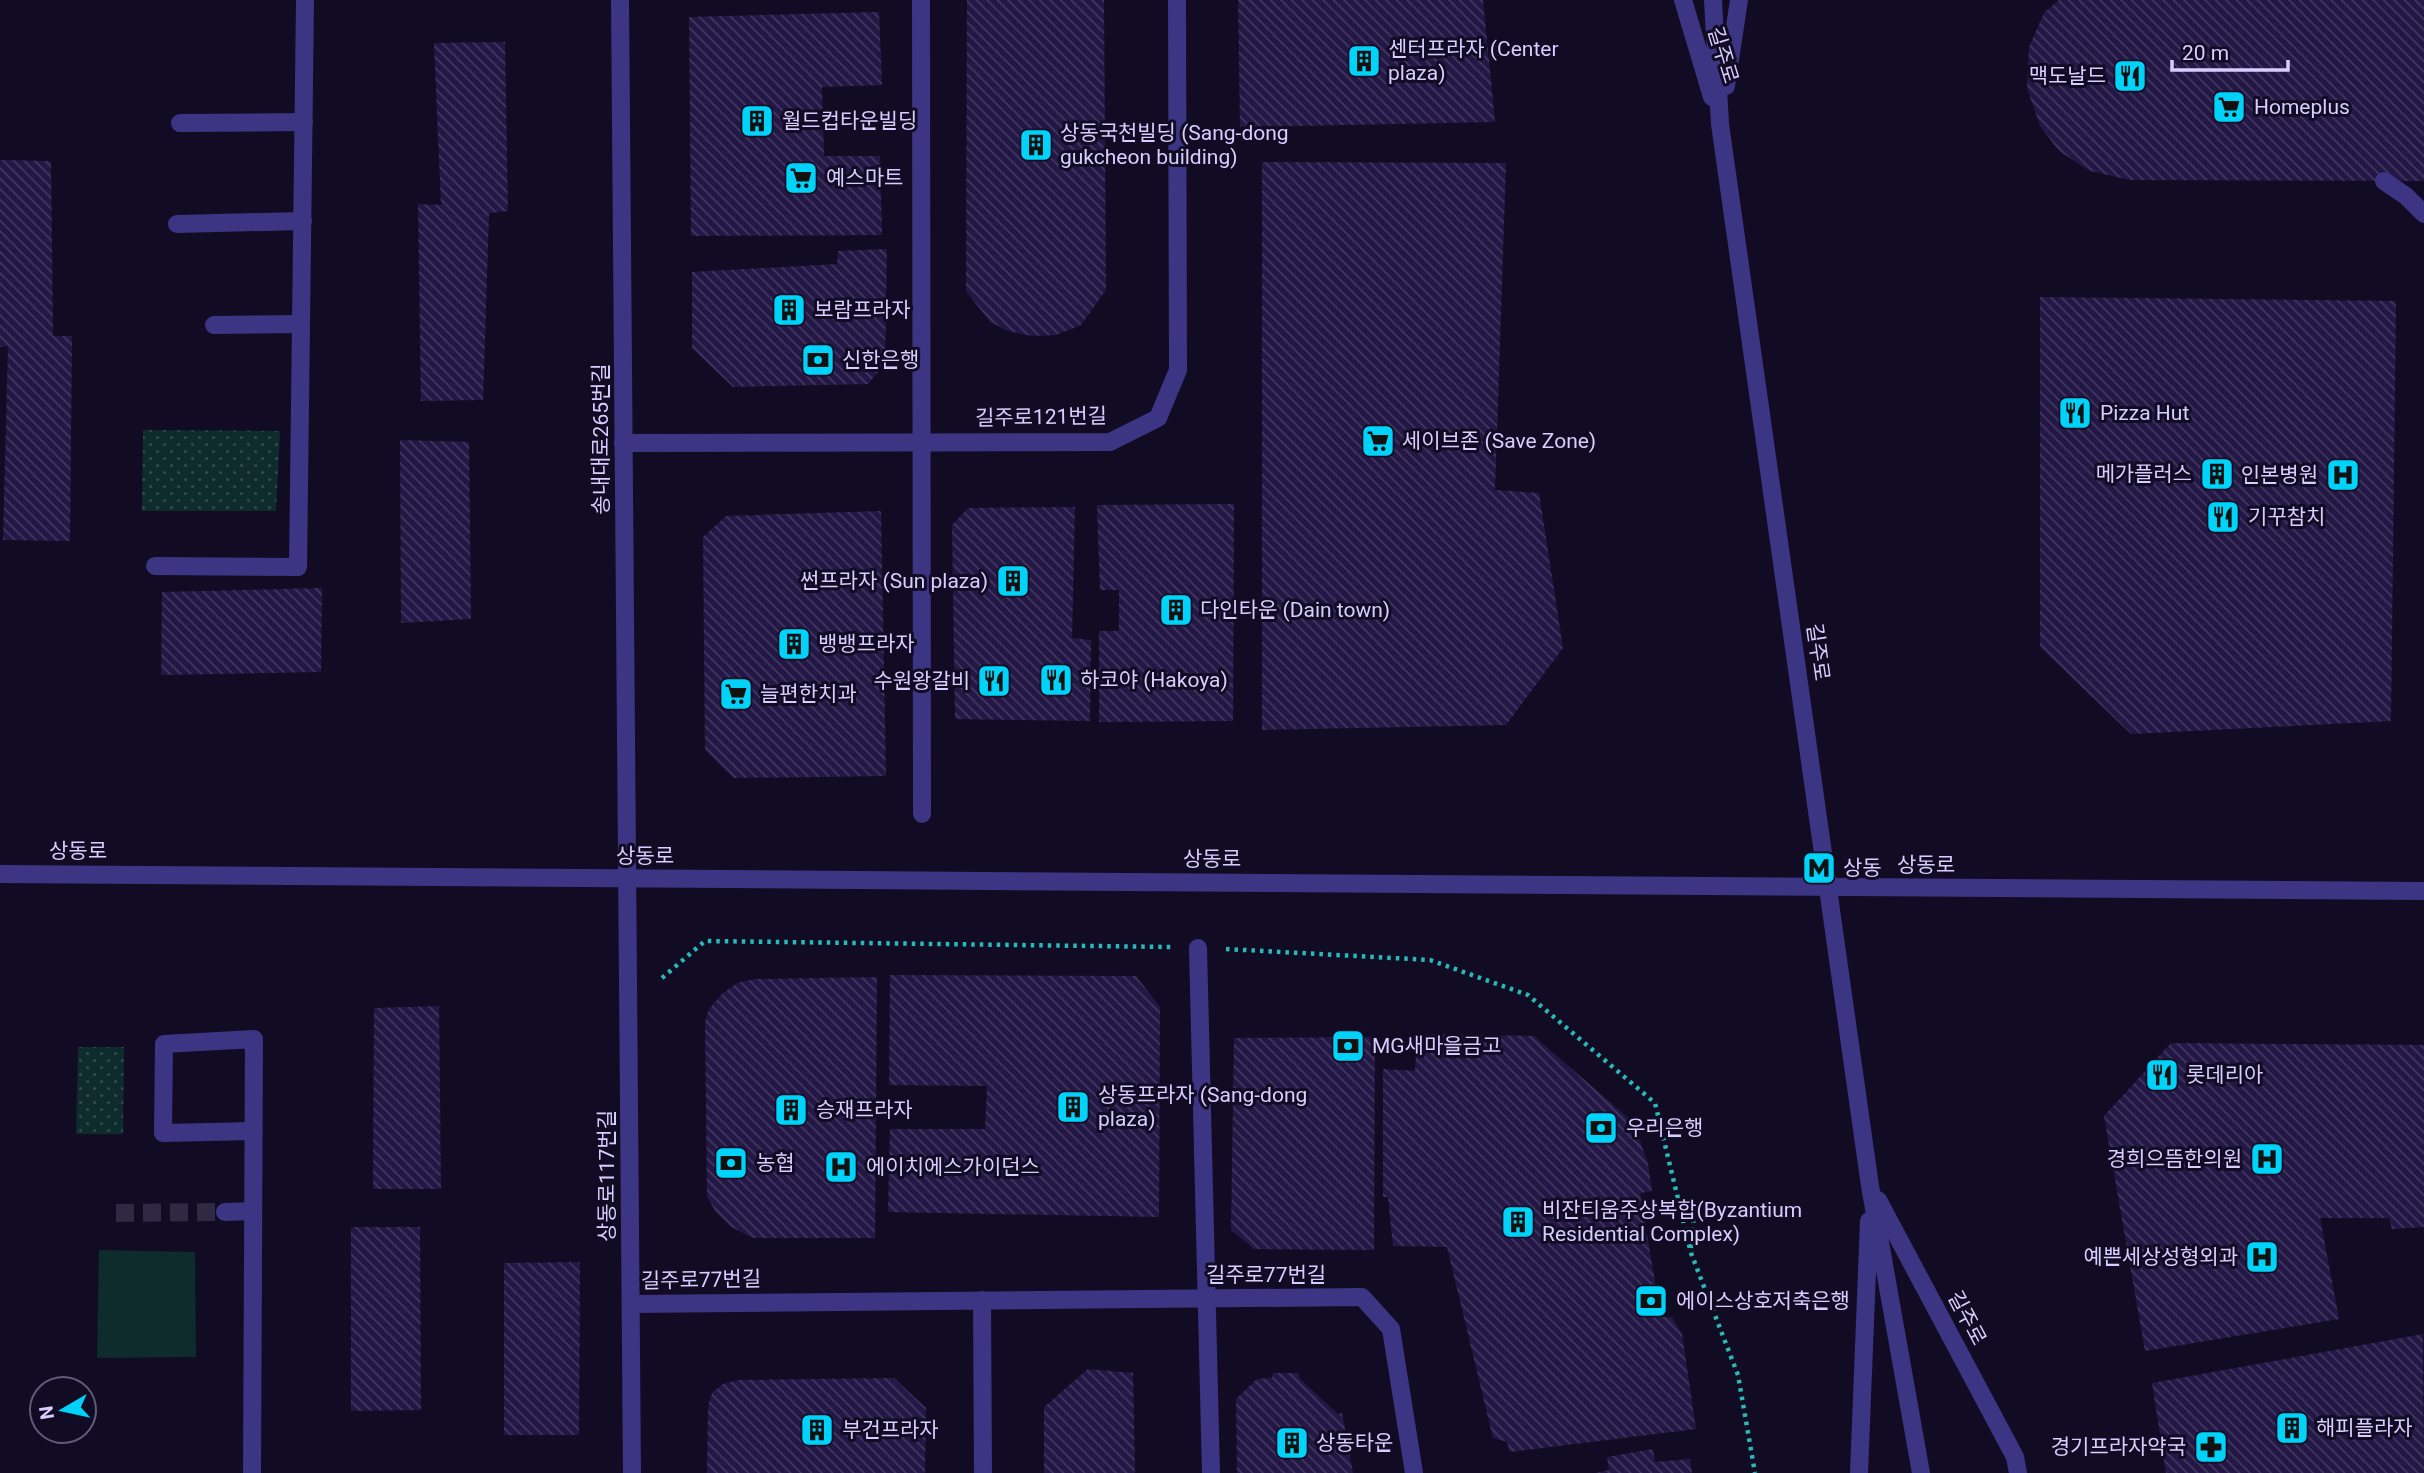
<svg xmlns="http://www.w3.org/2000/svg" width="2424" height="1473" viewBox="0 0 2424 1473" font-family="Roboto,'Noto Sans KR',sans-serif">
<defs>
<pattern id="park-dots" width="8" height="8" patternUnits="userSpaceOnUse" patternTransform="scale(1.75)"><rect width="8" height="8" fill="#0f2c2d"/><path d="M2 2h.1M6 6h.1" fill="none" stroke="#31494c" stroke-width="1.8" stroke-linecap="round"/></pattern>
<pattern id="building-back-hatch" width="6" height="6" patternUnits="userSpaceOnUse" patternTransform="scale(1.75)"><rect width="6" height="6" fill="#231745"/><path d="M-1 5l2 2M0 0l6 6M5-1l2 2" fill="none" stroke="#423861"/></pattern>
</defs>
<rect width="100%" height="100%" fill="#110c23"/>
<path fill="#0f2c2d" d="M99 1250 195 1252 196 1357 97 1358Z"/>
<g fill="url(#park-dots)">
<path d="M143 430 280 431 276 511H142Z"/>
<path d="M78 1047H124L123 1134H76Z"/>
</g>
<g fill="url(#building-back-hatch)">
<path d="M967 0H1104L1106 290 1081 325 1056 335 1032 336 1008 331 990 322 966 291Z"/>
<path d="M1238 0H1483L1495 122 1240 127Z"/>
<path d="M2059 0H2424V181L2130 180 2090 171 2059 151 2040 126 2027 88 2029 47 2044 13Z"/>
<path d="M879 12 882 85 822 87 824 156H880L882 235 691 236 689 17Z"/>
<path d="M505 42 508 211 489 213 483 400 421 401 418 204 441 205 434 43Z"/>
<path d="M0 160 51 161 53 336H72L70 541 3 540 8 346 0 347Z"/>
<path d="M1262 162 1506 163 1495 490 1539 493 1563 648 1506 725 1262 730Z"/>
<path d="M887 249 885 364 868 384 733 387 692 348V272L837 264 838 251Z"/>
<path d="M2040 297 2396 301 2391 721 2131 734 2040 647Z"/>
<path d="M400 440 469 442 471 619 401 623Z"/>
<path d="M1234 504 1233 721 1099 722V631H1119V590H1100L1097 505Z"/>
<path d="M1075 507 1072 638 1091 640 1090 721 955 719 952 525 968 508Z"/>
<path d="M881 511 886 776 734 778 705 750 703 537 726 516Z"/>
<path d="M322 588 321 672 161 675 162 592Z"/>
<path d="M890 975 1136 976 1160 1007 1159 1217 888 1212 890 1129H985L987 1086 889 1085Z"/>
<path d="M877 977 875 1238H753L731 1227 716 1212 707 1197 705 1022 709 1009 722 994 737 983 755 979Z"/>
<path d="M439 1006 441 1189H373L374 1008Z"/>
<path d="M1417 1034 1534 1036 1634 1123 1648 1164 1652 1191 1640 1193 1661 1317H1672L1682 1334 1696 1429 1510 1452 1507 1442 1493 1438 1447 1247 1393 1246 1388 1197H1383V1069L1415 1071Z"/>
<path d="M1375 1037 1374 1250 1254 1249 1231 1230 1234 1038Z"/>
<path d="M2171 1043 2424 1045V1227L2392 1229 2389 1218H2320L2339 1319 2145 1351 2104 1116Z"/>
<path d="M351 1227H420L421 1410 351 1411Z"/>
<path d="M580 1262 579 1435H504V1263Z"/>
<path d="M2423 1334 2424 1473H2166L2152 1383Z"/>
<path d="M1088 1369 1133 1373 1135 1473H1044V1407Z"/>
<path d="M1273 1373H1299V1378L1338 1414 1342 1413 1353 1473H1237L1236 1399 1257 1379 1272 1378Z"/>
<path d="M894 1378 926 1408 925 1473H707L708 1407 712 1393 723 1384 738 1380Z"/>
<path d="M1653 1449 1655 1462 1690 1459 1692 1473H1596L1609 1470 1607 1457Z"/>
</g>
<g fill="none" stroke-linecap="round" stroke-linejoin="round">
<path stroke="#2f2944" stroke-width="18" stroke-dasharray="18 9" stroke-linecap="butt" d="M116 1213 225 1212"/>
<g stroke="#28b9b9" stroke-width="4.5" stroke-dasharray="3.5 5" stroke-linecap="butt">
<path d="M1226 949 1430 960 1528 995 1655 1103 1691 1253 1738 1375 1755 1473"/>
<path d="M662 978 705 941 1171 947"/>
<path d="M1691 1248 1695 1202"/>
</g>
<g stroke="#3c3584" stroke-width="18">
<path d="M620 0 632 1473"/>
<path d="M921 0 922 814"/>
<path d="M1683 0 1712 97"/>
<path d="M1713 0 1720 124 1870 1186 1921 1473"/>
<path d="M1726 86 1739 0"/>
<path d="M180 123 304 122"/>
<path d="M2384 181 2406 196 2424 214"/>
<path d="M177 224 303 221"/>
<path d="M214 325 301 324"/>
<path d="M623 443 1110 442 1158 418 1178 370 1177 0"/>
<path d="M155 566 298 567 305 0"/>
<path d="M0 874 2424 891"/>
<path d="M1198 948 1211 1473"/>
<path d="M1878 1200 2015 1457 2018 1473"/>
<path d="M225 1212 253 1211"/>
<path d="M982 1300 983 1473"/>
<path d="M631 1304 1362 1297 1391 1329 1414 1473"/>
<path d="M252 1473C253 1328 253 1184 254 1039L164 1044 163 1133 254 1131"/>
<path d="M1859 1473 1869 1221"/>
</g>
</g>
<defs>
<symbol id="building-square" viewBox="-11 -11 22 22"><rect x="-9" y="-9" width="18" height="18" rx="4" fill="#00d3f9" stroke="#110c23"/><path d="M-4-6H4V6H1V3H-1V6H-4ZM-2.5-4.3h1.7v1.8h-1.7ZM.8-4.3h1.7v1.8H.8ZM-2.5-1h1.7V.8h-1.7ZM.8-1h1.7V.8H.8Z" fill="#111"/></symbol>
<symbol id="restaurant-square" viewBox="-11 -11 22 22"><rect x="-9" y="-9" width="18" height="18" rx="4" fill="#00d3f9" stroke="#110c23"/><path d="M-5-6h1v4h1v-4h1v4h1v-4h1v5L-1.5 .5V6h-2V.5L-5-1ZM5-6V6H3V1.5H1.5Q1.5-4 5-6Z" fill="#111"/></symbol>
<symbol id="supermarket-square" viewBox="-11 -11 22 22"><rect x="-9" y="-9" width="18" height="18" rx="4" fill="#00d3f9" stroke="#110c23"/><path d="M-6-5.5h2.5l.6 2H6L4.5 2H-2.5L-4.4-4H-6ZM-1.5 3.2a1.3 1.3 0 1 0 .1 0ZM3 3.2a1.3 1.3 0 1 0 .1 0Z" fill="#111"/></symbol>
<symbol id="bank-square" viewBox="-11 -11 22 22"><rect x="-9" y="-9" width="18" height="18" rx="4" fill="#00d3f9" stroke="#110c23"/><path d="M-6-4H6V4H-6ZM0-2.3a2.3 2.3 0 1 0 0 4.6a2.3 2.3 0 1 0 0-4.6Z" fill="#111"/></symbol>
<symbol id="hospital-square" viewBox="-11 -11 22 22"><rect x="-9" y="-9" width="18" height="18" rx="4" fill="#00d3f9" stroke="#110c23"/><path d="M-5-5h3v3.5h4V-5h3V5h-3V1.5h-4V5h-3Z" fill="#111"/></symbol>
<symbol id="metro-square" viewBox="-11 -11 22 22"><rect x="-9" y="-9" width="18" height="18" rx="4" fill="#00d3f9" stroke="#110c23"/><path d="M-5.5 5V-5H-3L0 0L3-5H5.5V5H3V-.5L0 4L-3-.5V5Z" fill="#111"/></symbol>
<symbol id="pharmacy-square" viewBox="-11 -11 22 22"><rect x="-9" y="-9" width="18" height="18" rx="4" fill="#00d3f9" stroke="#110c23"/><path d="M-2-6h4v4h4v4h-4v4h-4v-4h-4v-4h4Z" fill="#111"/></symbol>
</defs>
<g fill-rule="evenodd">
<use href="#building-square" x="1345" y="42" width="38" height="38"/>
<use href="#restaurant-square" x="2111" y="57" width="38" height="38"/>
<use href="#supermarket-square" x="2210" y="88" width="38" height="38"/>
<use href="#building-square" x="738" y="102" width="38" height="38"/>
<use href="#building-square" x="1017" y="126" width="38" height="38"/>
<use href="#supermarket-square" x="782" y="159" width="38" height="38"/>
<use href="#building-square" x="770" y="291" width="38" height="38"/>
<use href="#bank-square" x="799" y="341" width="38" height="38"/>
<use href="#restaurant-square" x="2056" y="394" width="38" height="38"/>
<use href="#supermarket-square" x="1359" y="422" width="38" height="38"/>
<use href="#building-square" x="2198" y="455" width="38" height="38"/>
<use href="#hospital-square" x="2324" y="456" width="38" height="38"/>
<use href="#restaurant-square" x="2204" y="498" width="38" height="38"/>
<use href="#building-square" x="994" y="562" width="38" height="38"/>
<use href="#building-square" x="1157" y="591" width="38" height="38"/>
<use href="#building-square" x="775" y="625" width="38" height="38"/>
<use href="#restaurant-square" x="1037" y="661" width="38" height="38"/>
<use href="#restaurant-square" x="975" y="662" width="38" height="38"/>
<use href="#supermarket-square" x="717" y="675" width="38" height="38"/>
<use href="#metro-square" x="1800" y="849" width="38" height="38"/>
<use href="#bank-square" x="1329" y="1027" width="38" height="38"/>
<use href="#restaurant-square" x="2143" y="1056" width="38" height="38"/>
<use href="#building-square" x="1054" y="1088" width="38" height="38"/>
<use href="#building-square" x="772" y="1091" width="38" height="38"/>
<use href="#bank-square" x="1582" y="1109" width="38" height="38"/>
<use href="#hospital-square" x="2248" y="1140" width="38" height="38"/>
<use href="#bank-square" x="712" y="1144" width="38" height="38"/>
<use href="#hospital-square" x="822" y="1148" width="38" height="38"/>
<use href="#building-square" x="1499" y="1203" width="38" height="38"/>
<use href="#hospital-square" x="2243" y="1238" width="38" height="38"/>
<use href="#bank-square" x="1632" y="1282" width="38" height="38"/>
<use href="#building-square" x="2273" y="1409" width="38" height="38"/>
<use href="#building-square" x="798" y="1411" width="38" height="38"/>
<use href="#building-square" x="1273" y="1424" width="38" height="38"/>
<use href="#pharmacy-square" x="2192" y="1428" width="38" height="38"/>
</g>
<g text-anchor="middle" stroke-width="6" stroke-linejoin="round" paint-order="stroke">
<g font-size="21" fill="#d6ceff" stroke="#110c23" text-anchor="start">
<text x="1388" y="56">센터프라자 (Center<tspan x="1388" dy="24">plaza)</tspan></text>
<text x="2106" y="83" text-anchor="end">맥도날드</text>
<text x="2254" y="114">Homeplus</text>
<text x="782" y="128">월드컵타운빌딩</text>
<text x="1060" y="140">상동국천빌딩 (Sang-dong<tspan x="1060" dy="24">gukcheon building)</tspan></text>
<text x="826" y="185">예스마트</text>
<text x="814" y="317">보람프라자</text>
<text x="842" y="367">신한은행</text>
<text x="2100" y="420">Pizza Hut</text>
<text x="1402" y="448">세이브존 (Save Zone)</text>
<text x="2192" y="481" text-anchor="end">메가플러스</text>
<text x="2318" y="482" text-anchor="end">인본병원</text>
<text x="2248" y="524">기꾸참치</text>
<text x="988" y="588" text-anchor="end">썬프라자 (Sun plaza)</text>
<text x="1200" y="617">다인타운 (Dain town)</text>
<text x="818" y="651">뱅뱅프라자</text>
<text x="1080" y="687">하코야 (Hakoya)</text>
<text x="970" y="688" text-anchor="end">수원왕갈비</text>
<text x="760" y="701">늘편한치과</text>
<text x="1843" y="875">상동</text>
<text x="1372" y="1053">MG새마을금고</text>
<text x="2186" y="1082">롯데리아</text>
<text x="1098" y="1102">상동프라자 (Sang-dong<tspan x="1098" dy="24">plaza)</tspan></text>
<text x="816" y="1117">승재프라자</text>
<text x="1626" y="1135">우리은행</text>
<text x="2242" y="1166" text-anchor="end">경희으뜸한의원</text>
<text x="756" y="1170">농협</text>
<text x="866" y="1174">에이치에스가이던스</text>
<text x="1542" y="1217">비잔티움주상복합(Byzantium<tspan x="1542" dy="24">Residential Complex)</tspan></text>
<text x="2238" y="1264" text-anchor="end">예쁜세상성형외과</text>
<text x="1676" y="1308">에이스상호저축은행</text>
<text x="2316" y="1435">해피플라자</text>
<text x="842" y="1437">부건프라자</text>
<text x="1316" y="1450">상동타운</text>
<text x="2186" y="1454" text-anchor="end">경기프라자약국</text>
</g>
<g font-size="21" fill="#d6ceff" stroke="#110c23">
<text transform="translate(1723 55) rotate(73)" y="7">길주로</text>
<text transform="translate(1041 417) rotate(-1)" y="7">길주로121번길</text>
<text transform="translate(601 439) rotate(-90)" y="7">송내대로265번길</text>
<text transform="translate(1818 652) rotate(82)" y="7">길주로</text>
<text x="78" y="858">상동로</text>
<text x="645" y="863">상동로</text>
<text x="1212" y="866">상동로</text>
<text x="1926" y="872">상동로</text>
<text transform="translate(607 1176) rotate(-90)" y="7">상동로117번길</text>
<text x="1266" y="1282">길주로77번길</text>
<text transform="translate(701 1280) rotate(-1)" y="7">길주로77번길</text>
<text transform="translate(1967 1318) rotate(62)" y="7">길주로</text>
</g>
</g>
<g transform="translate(63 1410) rotate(261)"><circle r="33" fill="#110c23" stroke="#605a7b" stroke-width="2"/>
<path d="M0-5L12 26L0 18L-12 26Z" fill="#00d3f9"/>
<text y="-10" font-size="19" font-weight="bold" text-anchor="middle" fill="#d6ceff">N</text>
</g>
<path d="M2172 60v10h116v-10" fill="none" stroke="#d6ceff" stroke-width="3.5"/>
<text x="2182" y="60" font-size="21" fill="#d6ceff" stroke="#110c23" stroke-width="5" paint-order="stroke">20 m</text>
</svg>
